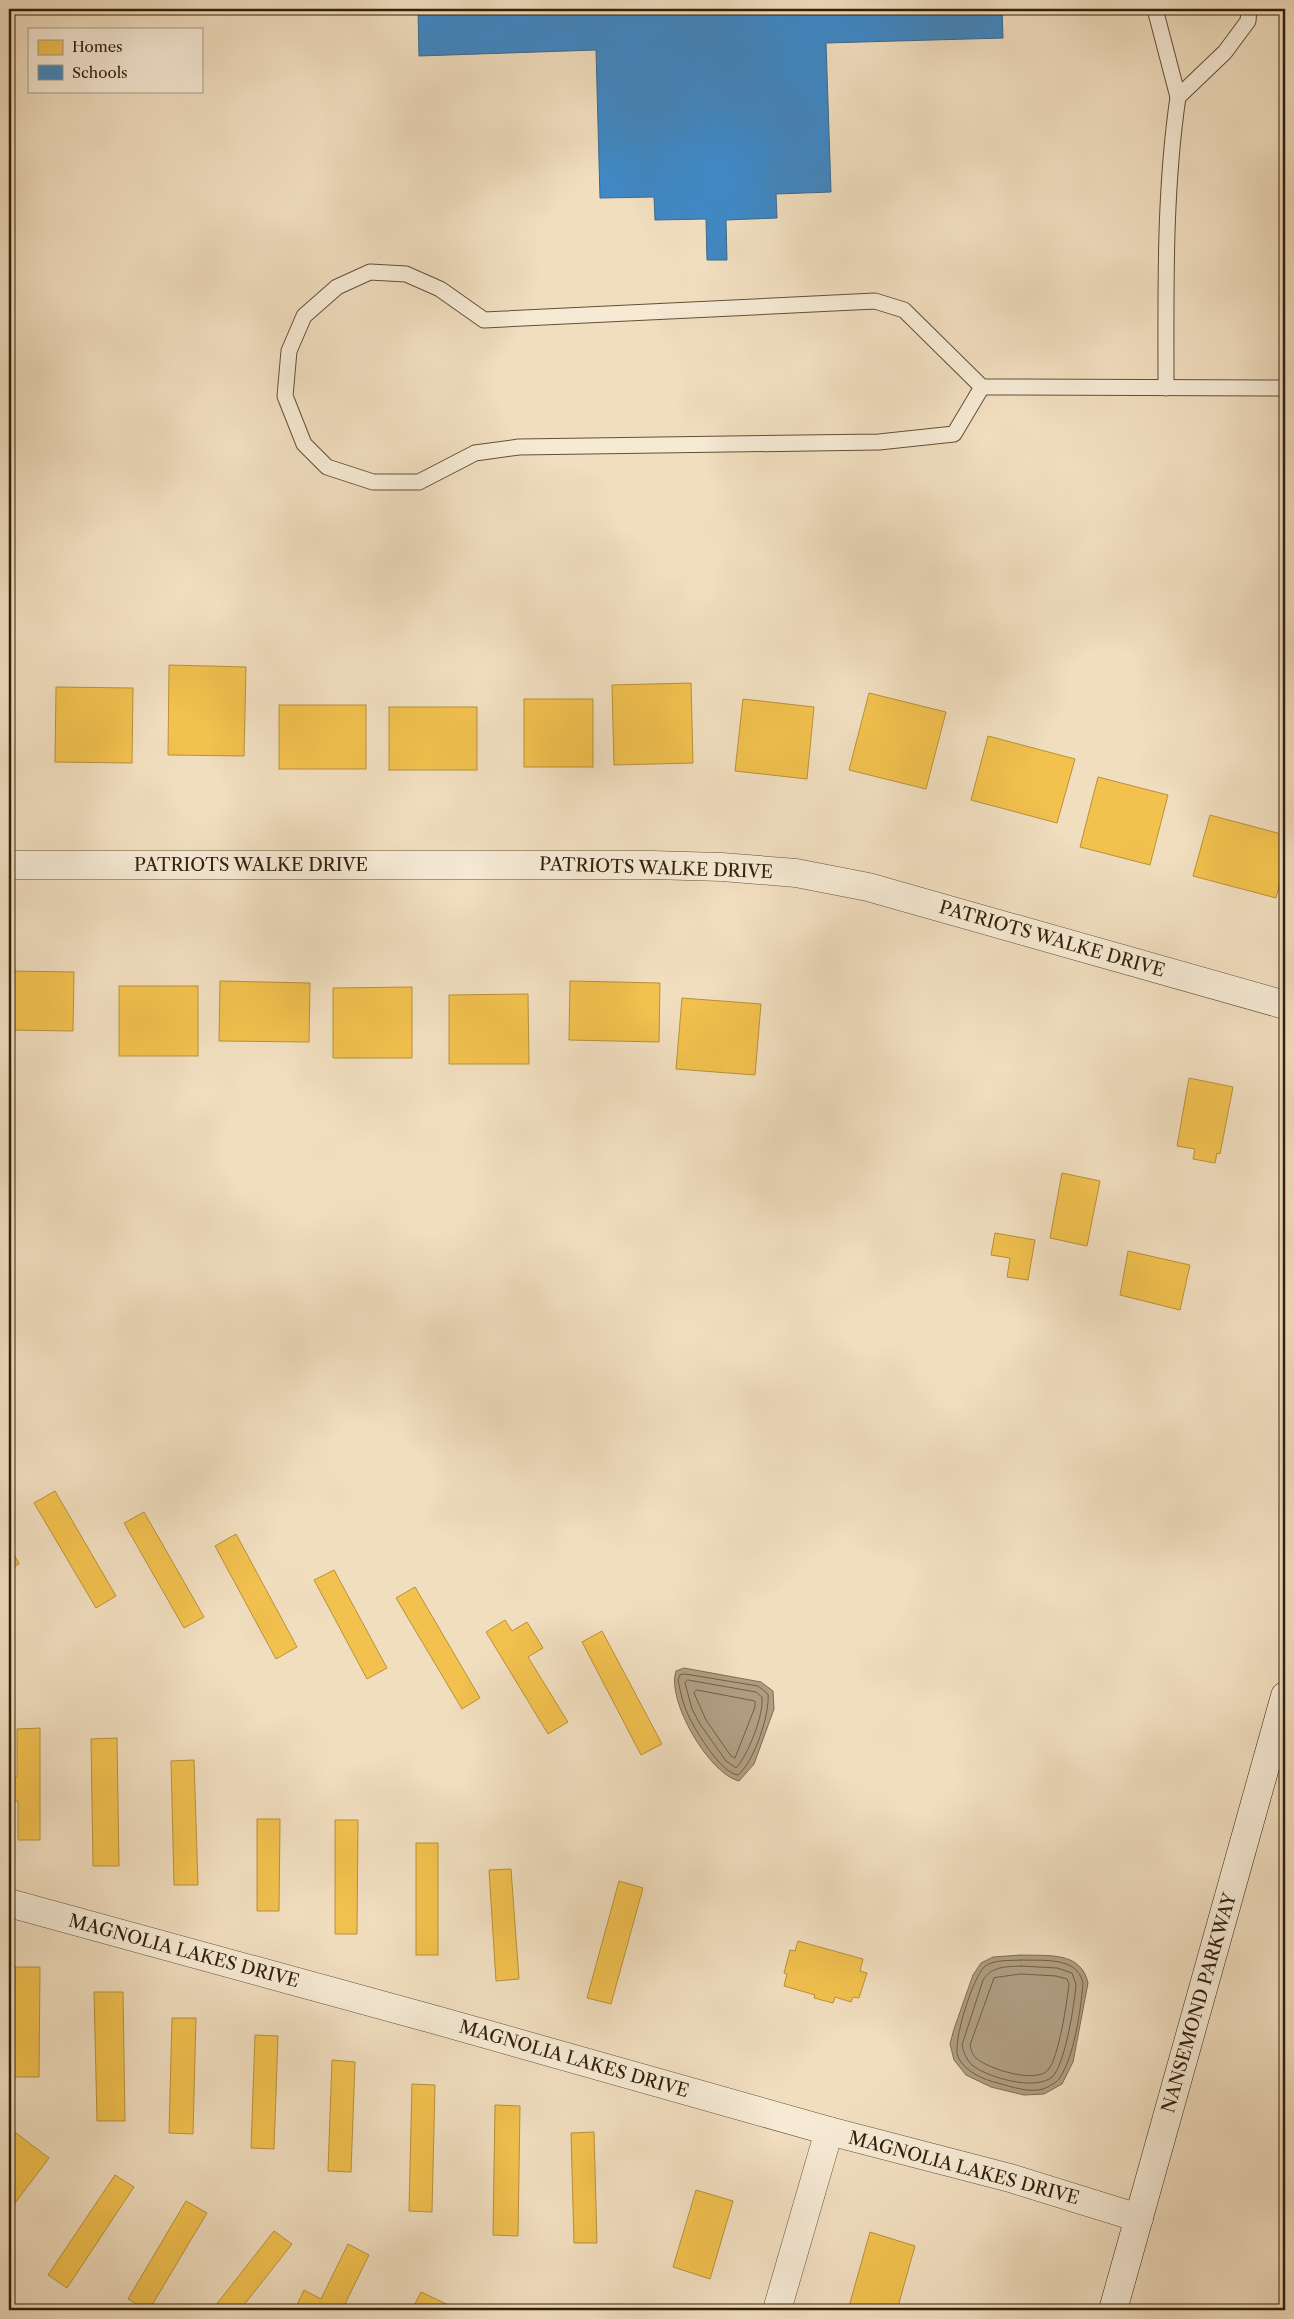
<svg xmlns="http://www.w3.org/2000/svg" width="1294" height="2319" viewBox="0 0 1294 2319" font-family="'Libre Caslon Text',serif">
<rect width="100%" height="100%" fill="#f1debf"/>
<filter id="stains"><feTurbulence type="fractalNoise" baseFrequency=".004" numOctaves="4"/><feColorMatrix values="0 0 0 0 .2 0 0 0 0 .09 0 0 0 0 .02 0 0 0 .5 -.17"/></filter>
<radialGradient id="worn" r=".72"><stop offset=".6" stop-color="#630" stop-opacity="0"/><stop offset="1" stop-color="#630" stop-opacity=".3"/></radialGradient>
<g fill="#b09d81" stroke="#7e6b51">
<path d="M684 1668 761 1682 773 1691 774 1709 754 1764 739 1781C709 1774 666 1700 676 1671Z"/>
<path d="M1021 1955C1048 1956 1081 1951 1088 1983L1073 2062 1062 2084 1044 2094 1024 2095 991 2087 966 2075 954 2060 950 2044 954 2029 973 1975 981 1963 993 1957Z"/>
</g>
<g fill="#f2c14e" stroke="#b89139">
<path d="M169 665 246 667 244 756 168 755Z"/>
<path d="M691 683 693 763 614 765 612 685Z"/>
<path d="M56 687 133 688 132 763 55 762Z"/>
<path d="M869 693 946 712 926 789 849 770Z"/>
<rect x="524" y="699" width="69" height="68"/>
<path d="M743 699 814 707 807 779 735 771Z"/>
<rect x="279" y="705" width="87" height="64"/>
<rect x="389" y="707" width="88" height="63"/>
<path d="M988 736 1075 759 1057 823 971 800Z"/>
<path d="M1098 777 1168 795 1150 865 1080 847Z"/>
<path d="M1210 815 1285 835V863L1276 898 1193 876Z"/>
<path d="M9 971 74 972 73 1031 9 1030Z"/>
<path d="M220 981 310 983 309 1042 219 1041Z"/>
<path d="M570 981 660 983 659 1042 569 1040Z"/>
<rect x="119" y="986" width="79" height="70"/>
<path d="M412 987V1058H333V988Z"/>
<path d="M528 994 529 1064H449V995Z"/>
<path d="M682 998 761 1004 755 1075 676 1069Z"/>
<path d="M1189 1078 1233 1087 1220 1154 1217 1153 1215 1163 1193 1159 1195 1149 1177 1146Z"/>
<path d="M1062 1173 1100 1181 1087 1246 1050 1238Z"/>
<path d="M995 1233 1035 1240 1028 1280 1007 1277 1010 1258 991 1255Z"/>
<path d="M1128 1251 1190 1265 1180 1310 1120 1295Z"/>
<path d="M55 1491 116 1596 96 1608 34 1503Z"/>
<path d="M144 1512 204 1617 184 1628 124 1523Z"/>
<path d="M236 1534 297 1647 276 1659 215 1546Z"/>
<path d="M9 1544 19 1564 9 1569Z"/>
<path d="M334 1570 387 1668 367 1679 314 1580Z"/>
<path d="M415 1587 480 1698 462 1709 396 1598Z"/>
<path d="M505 1620 512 1631 527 1622 543 1648 528 1657 568 1722 548 1734 486 1632Z"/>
<path d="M602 1631 662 1744 641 1755 582 1642Z"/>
<path d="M40 1728V1840H18V1801H9V1777H17V1729Z"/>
<path d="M117 1738 119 1866H93L91 1739Z"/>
<path d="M194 1760 198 1885H174L171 1761Z"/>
<path d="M257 1819H280L279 1911H257Z"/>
<path d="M335 1820H358L357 1934H335Z"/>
<rect x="416" y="1843" width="22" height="112"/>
<path d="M511 1869 519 1979 496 1981 489 1870Z"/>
<path d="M619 1881 643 1888 611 2004 587 1998Z"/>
<path d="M798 1941 863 1959 860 1971 867 1973 859 1998 853 1997 851 2002 835 1997 833 2003 814 1998 815 1995 784 1986 787 1974 784 1973 790 1950 795 1951Z"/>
<path d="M15 1967H40L39 2077H14Z"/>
<path d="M94 1992H123L125 2121H97Z"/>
<path d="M172 2018H196L193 2134 169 2133Z"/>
<path d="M255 2035 278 2036 274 2149 251 2148Z"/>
<path d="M332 2060 355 2062 351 2172 328 2171Z"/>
<path d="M412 2084 435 2085 432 2212 409 2211Z"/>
<path d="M495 2105 520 2106 518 2236 493 2235Z"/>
<path d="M12 2130 49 2158 9 2211V2135Z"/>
<path d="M594 2132 597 2243H574L571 2133Z"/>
<path d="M115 2175 134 2187 67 2288 48 2275Z"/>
<path d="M696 2190 733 2201 710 2279 673 2267Z"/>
<path d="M186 2201 207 2213 149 2310H147L128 2299Z"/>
<path d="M274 2231 292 2244 240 2310H212Z"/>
<path d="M870 2232 915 2246 897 2310H848Z"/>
<path d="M348 2244 369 2255 342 2310 295 2309 304 2290 321 2299Z"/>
<path d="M421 2292 457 2309V2310H412Z"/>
</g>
<path fill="#3f88c5" stroke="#3b698d" d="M418 9H1002L1003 38 826 43 831 192 776 194 777 218 726 220 727 260H707L706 219 655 220 654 197 600 198 596 50 419 56Z"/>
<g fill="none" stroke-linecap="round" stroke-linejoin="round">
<g stroke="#715e45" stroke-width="1">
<path d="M685 1674 758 1686 768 1694C770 1714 754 1762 738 1775 721 1774 692 1726 686 1710 682 1700 680 1690 678 1680L680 1675Z"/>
<path d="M688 1680 756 1692 762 1697C764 1715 748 1755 736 1768L726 1761 700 1724 692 1709 685 1683Z"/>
<path d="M697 1690 755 1701V1707L735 1758 731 1756 706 1720 694 1693Z"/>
<path d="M1021 1960C1043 1961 1077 1956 1083 1983 1081 2009 1074 2058 1059 2079 1056 2083 1048 2087 1043 2089 1029 2093 1012 2087 998 2083 984 2080 964 2071 958 2057 952 2042 973 1978 984 1967 993 1959 1010 1961 1021 1960Z"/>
<path d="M1021 1966 1057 1968 1072 1973 1076 1984C1075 2001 1065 2066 1052 2077 1036 2091 988 2078 972 2065 966 2059 964 2053 962 2045L983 1980C992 1966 1005 1967 1021 1966Z"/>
<path d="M1021 1974 1056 1976 1067 1979 1069 1984C1067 2002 1059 2057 1048 2070 1036 2084 988 2069 976 2058 972 2054 971 2050 970 2045L994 1978Z"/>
</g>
<defs>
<g id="service">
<path d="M1155 9 1178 97 1225 52 1248 21 1249 9"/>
<path d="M982 387 954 434 879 442 519 447 475 453 419 482H373L327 467 304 444 285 396 289 351 304 316 337 287 370 272 406 274 440 289 484 320 875 301 904 310 982 387 1285 388"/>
<path d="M1166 388C1166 290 1164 193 1178 97"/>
</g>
<g id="minor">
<path d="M9 865H652L722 867 796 873 868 887 1285 1005"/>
<path d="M9 1903 436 2020 829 2131 1010 2178 1139 2218"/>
<path d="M777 2310 829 2131"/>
</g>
<path id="secondary" d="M1113 2310 1285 1696"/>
</defs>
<use href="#service" stroke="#625036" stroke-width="17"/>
<use href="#minor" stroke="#625036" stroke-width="29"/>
<use href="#secondary" stroke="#322009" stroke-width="29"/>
<use href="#service" stroke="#f6ead5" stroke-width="15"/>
<use href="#minor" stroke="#f6ead5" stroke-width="28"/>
<use href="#secondary" stroke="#f6ead5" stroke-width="28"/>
</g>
<g text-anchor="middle" stroke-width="5" stroke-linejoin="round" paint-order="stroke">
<g font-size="18" fill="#322009" stroke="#f6ead5">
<text x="251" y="871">PATRIOTS WALKE DRIVE</text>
<text transform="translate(656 868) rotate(2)" y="6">PATRIOTS WALKE DRIVE</text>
<text transform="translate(1052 939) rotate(16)" y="6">PATRIOTS WALKE DRIVE</text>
<text transform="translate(184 1951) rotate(15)" y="6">MAGNOLIA LAKES DRIVE</text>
<text transform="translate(1199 2003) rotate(-74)" y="6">NANSEMOND PARKWAY</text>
<text transform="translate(574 2059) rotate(16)" y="6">MAGNOLIA LAKES DRIVE</text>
<text transform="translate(964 2168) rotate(15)" y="6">MAGNOLIA LAKES DRIVE</text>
</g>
</g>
<rect width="1294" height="2319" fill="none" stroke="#f1debf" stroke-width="30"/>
<rect x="10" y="10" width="1274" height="2299" fill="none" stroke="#322009" stroke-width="2.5"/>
<rect x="15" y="15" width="1264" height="2289" fill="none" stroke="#322009"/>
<rect x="28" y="28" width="175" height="65" fill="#f6ead5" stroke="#a89983"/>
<rect x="38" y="40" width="25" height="15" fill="#f2c14e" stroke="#a89983"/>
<text x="72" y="52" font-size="15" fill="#322009">Homes</text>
<rect x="38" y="65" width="25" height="15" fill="#3f88c5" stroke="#a89983"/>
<text x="72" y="78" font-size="15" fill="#322009">Schools</text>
<rect width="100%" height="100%" filter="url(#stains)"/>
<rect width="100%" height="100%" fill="url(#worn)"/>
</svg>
